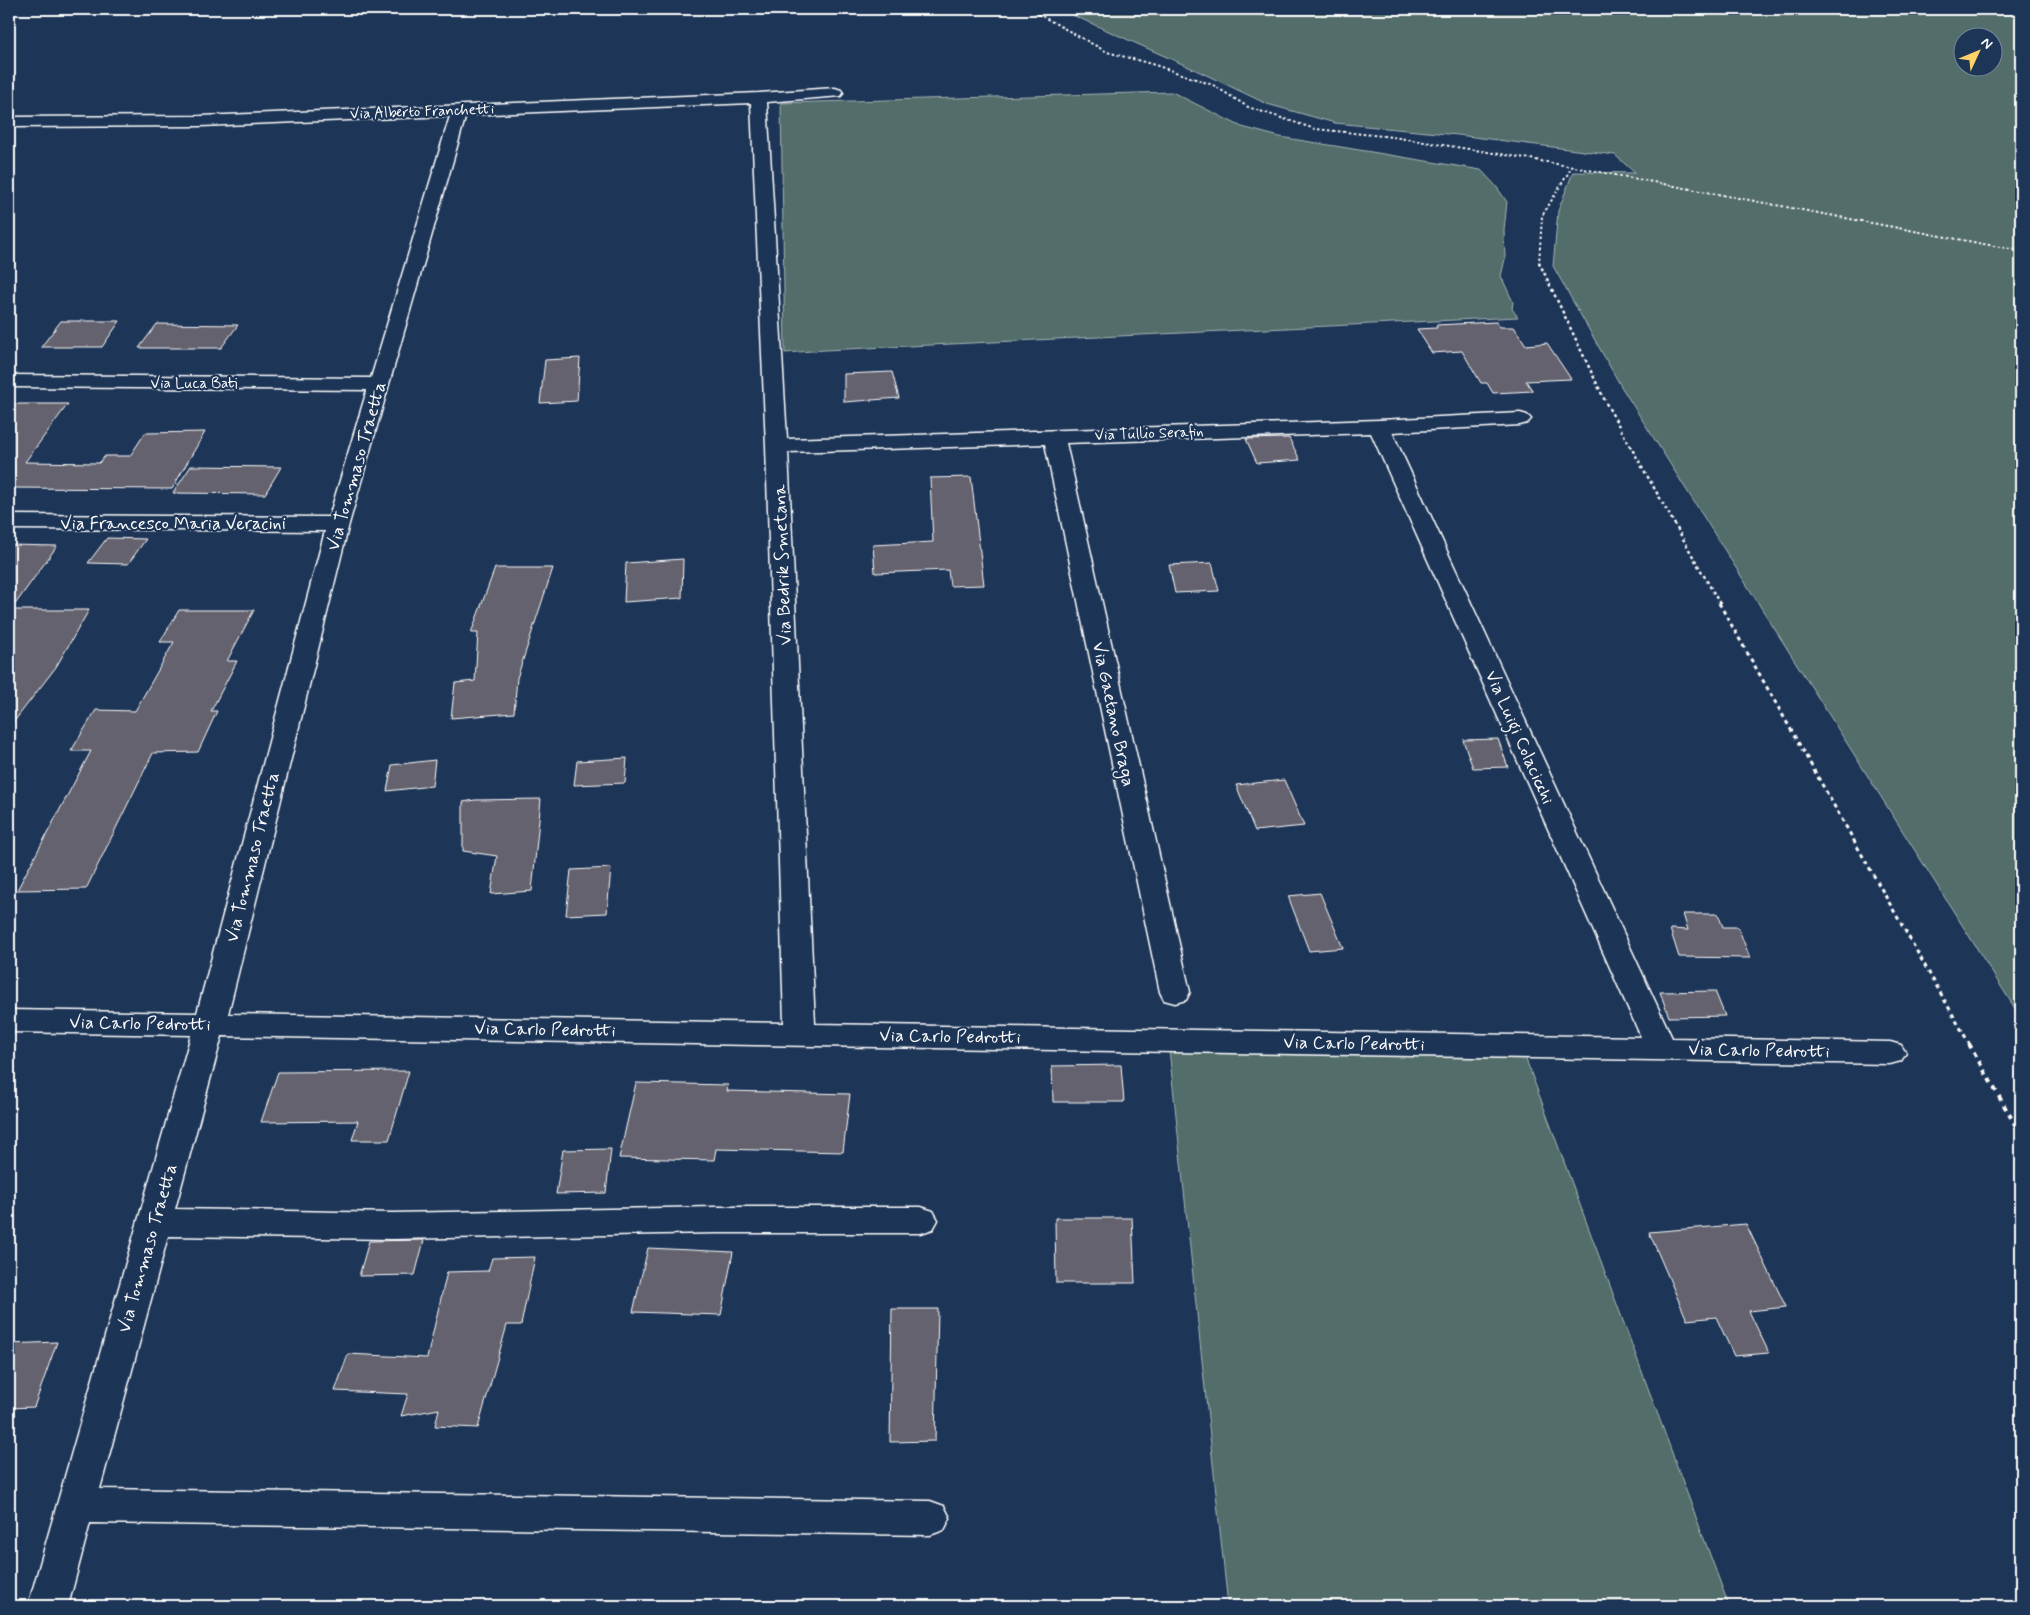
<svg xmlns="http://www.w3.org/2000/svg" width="2030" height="1615" viewBox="0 0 2030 1615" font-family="Mynerve,sans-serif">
<rect width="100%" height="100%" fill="#1d3557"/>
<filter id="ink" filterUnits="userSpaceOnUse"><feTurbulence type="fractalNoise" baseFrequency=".02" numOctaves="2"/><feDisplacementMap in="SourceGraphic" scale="10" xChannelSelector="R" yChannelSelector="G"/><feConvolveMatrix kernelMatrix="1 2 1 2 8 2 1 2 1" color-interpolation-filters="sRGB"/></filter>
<g filter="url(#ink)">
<g fill="#526d6b" stroke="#a8b6b5" fill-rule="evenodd">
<path d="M1059 9H2021V1018L1622 388 1553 266 1558 211 1573 172 1635 173 1615 155 1458 135 1335 123 1267 104 1198 71ZM1962 38H1992V68H1962Z"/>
<path d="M1172 92 1242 127 1280 137 1481 170 1496 186 1507 202 1504 230 1505 259 1501 276 1513 302 1512 309 1518 317 825 350 785 353 781 103Z"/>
<path d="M1168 1040 1521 1046 1729 1606H1228Z"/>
</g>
<g fill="#64626e" stroke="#fff">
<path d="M61 321H120L102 347H41Z"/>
<path d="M1496 322 1500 327H1514L1526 345 1547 343 1571 379 1526 381 1533 391 1493 393 1487 383H1481L1462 351 1432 353 1417 329 1437 328 1436 325Z"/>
<path d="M157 324 238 325 221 348H139Z"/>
<path d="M580 358 577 401 540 403 545 360Z"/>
<path d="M892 372 899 398 844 402V374Z"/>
<path d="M9 404H68L25 462 99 463 105 456H130L145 433 205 432 172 489 9 488Z"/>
<path d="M1289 438 1300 460 1257 463 1246 439Z"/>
<path d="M191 466 281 467 265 494 173 493Z"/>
<path d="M971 477 984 585 950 586 948 570 875 573 873 545 933 542 930 478Z"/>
<path d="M107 538 146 539 128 564 88 563Z"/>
<path d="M9 545 57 546 11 610H89L56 667 9 728Z"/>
<path d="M683 559 682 598 624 602 626 563Z"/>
<path d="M1212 563 1219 591 1175 593 1169 565Z"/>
<path d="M495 568H553L517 678 514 713 451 718 455 683 475 681 478 633H471Z"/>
<path d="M179 610H254L227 661H237L211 711H217L198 752 153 753 86 889 17 890 91 751H71L96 710 135 711 174 642H160Z"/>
<path d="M1498 739 1508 767 1473 768 1463 740Z"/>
<path d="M627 758 625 783 574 785 577 761Z"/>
<path d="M435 760 432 786 387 791 392 765Z"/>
<path d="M1284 780 1304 826 1255 831 1236 785Z"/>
<path d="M541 799 532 891 491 894 497 856 463 851V802L475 800Z"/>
<path d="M611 868 607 913 566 915 571 870Z"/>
<path d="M1320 893 1343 948 1309 951 1288 896Z"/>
<path d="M1683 914H1718L1723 927H1738L1750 958 1679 957 1670 929 1688 930Z"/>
<path d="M1715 991 1725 1016 1669 1017 1660 992Z"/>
<path d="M1121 1065 1124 1102H1053L1052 1066Z"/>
<path d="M409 1071 389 1140H352L358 1121 261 1122 278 1072Z"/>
<path d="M636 1083 728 1085 727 1091 850 1094 843 1152 716 1149 714 1160 619 1158Z"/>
<path d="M611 1149 606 1193 556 1194 563 1150Z"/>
<path d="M1055 1218H1132L1135 1283H1056Z"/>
<path d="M1746 1224 1786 1307 1749 1311 1769 1353 1734 1356 1716 1317 1687 1320 1649 1232Z"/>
<path d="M424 1240 415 1275 359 1276 369 1241Z"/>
<path d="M648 1248 733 1252 721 1315 633 1312Z"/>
<path d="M535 1257 521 1325H507L478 1428 435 1426 439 1409 401 1416 408 1394 335 1391 348 1354 427 1358 447 1272 488 1271 492 1258Z"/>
<path d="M892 1309H938L935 1441 890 1442Z"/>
<path d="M57 1342 34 1407 9 1408V1344Z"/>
</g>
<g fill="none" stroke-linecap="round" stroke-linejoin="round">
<defs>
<path id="street" d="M835 88 841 90 843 93 841 96 767 102 787 439 1379 420 1520 413 1527 415 1531 419 1527 423 1520 425 1392 432 1672 1038 1890 1042 1901 1045 1906 1053 1901 1061 1890 1064 222 1036 175 1209 392 1213 716 1207H921L933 1211 938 1220 933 1229 921 1233H716L392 1239 168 1236 100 1489 930 1501 944 1506 950 1518 944 1530 930 1535 90 1523 68 1606H28L191 1035 9 1032V1010L197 1013 325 531 9 529V515L329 517 367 390 9 387V375L371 378 450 116 201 126 9 127V117L201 116 759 93ZM751 103 766 446 784 1023 228 1014 349 524 466 115ZM1371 433 1641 1037 815 1024 788 452 1045 444 1160 992 1164 1000 1175 1003 1186 1000 1190 992 1066 443Z"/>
</defs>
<use href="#street" stroke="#fff" stroke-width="3"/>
<g stroke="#fff" stroke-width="2" stroke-dasharray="2.5 2.5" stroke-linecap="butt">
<path d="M1029 9 1107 52 1155 65 1213 85 1248 107 1315 129 1393 137 1525 158 2021 251"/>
<path d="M1539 264 1542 216 1572 167"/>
</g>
<path stroke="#fff" stroke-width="2.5" stroke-dasharray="3 3" stroke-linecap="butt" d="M1539 262 1607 405 1720 604"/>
<path stroke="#fff" stroke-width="3" stroke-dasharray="4 4" stroke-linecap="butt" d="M1719 603 1970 1045"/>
<path stroke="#fff" stroke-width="4" stroke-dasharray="5 5" stroke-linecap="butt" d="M1969 1044 2021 1135"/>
<use href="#street" fill="#1d3557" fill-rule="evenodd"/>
</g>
</g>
<g text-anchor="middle" stroke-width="4.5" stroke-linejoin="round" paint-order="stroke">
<g font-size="15" fill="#fff" stroke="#1d3557">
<text transform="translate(422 111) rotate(-2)" y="5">Via Alberto Franchetti</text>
<text x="194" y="388">Via Luca Bati</text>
<text transform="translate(1149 433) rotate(-2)" y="5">Via Tullio Serafin</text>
</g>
<g font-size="18" fill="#fff" stroke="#1d3557">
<text transform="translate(356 466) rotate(-74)" y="6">Via Tommaso Traetta</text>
<text x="173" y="529">Via Francesco Maria Veracini</text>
<text transform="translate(782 565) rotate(-92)" y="6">Via Bedrik Smetana</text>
<text transform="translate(1114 714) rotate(78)" y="6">Via Gaetano Braga</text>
<text transform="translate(1520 737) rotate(66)" y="6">Via Luigi Colacicchi</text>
<text transform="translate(252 857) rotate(-76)" y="6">Via Tommaso Traetta</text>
<text transform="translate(140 1023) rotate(1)" y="6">Via Carlo Pedrotti</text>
<text transform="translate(545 1029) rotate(1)" y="6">Via Carlo Pedrotti</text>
<text transform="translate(950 1036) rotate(1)" y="6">Via Carlo Pedrotti</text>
<text transform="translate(1354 1043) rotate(1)" y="6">Via Carlo Pedrotti</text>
<text transform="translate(1759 1050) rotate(1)" y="6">Via Carlo Pedrotti</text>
<text transform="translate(147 1248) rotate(-74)" y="6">Via Tommaso Traetta</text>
</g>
</g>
<rect width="2030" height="1615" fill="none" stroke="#1d3557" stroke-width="30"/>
<rect x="15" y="15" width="2000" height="1585" fill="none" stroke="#fff" stroke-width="2" filter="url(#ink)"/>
<g transform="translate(1978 52) rotate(46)"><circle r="24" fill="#1d3557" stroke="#77869a"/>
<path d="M0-4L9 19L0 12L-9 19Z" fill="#ffd166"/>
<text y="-8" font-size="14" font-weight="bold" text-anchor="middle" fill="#ffffff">N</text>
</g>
</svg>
